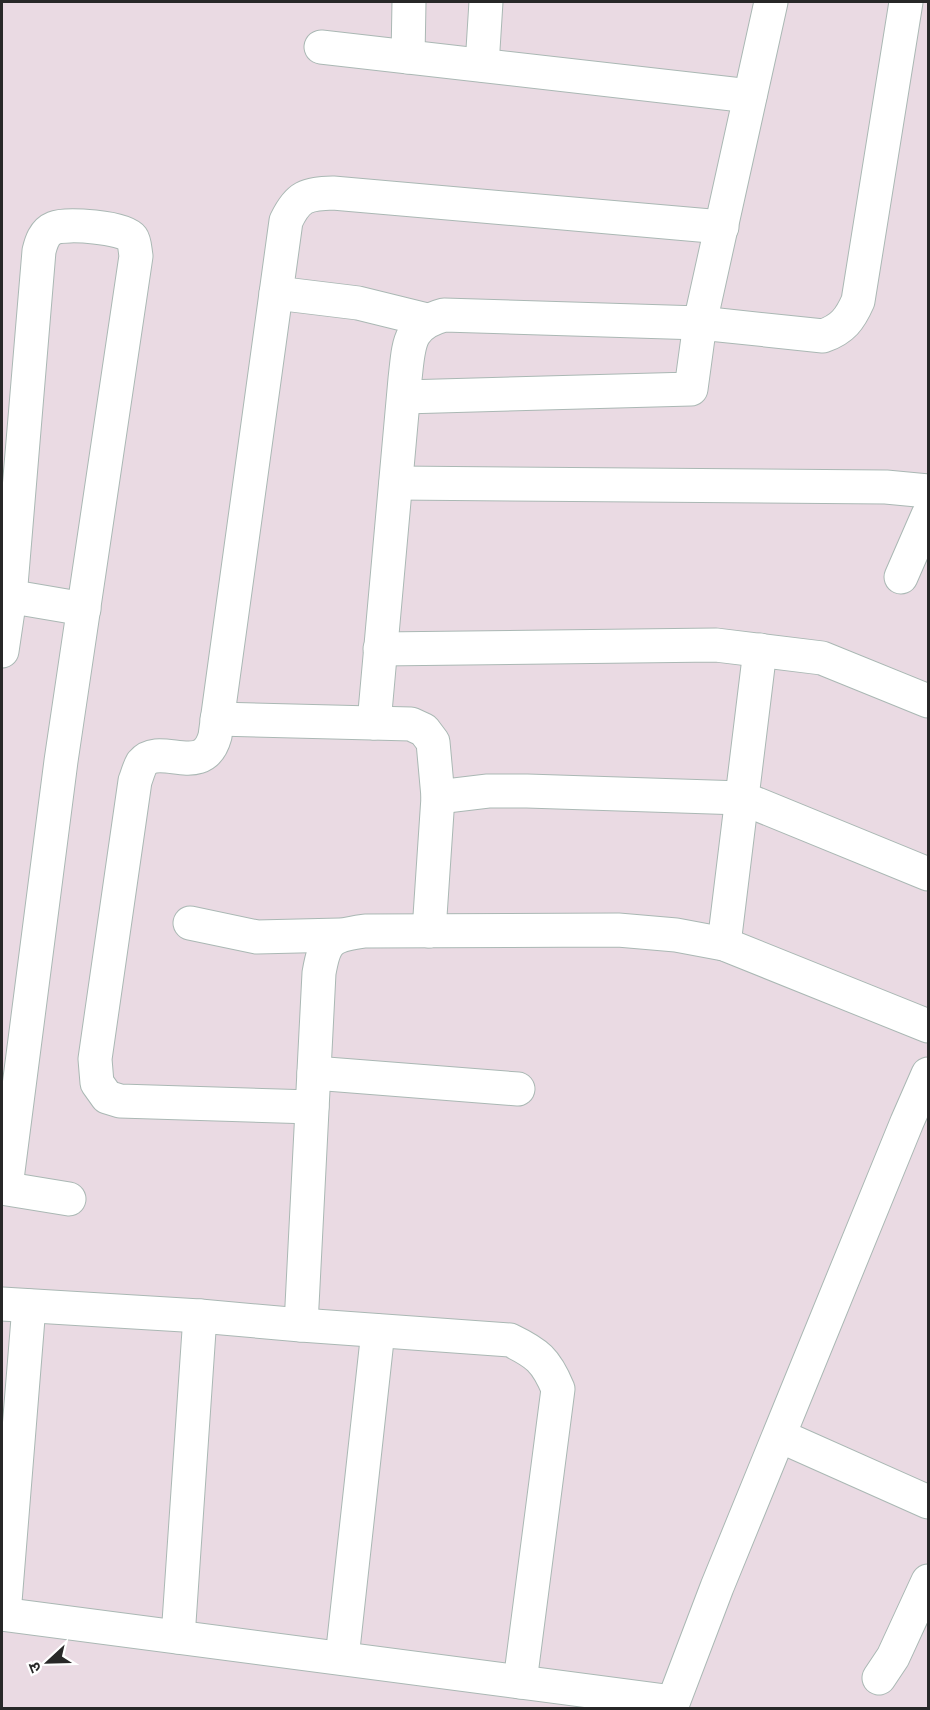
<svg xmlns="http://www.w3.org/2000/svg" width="930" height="1710" viewBox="0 0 930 1710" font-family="Barlow,'Noto Sans Devanagari',sans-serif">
<rect width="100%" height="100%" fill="#eadae3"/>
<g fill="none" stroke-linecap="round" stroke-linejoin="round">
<defs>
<g id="minor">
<path d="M321 47 750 96"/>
<path d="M408 57 409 2"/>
<path d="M482 65 486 2"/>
<path d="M276 293 358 303 427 320"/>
<path d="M404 397 691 389 700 323 823 336C843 329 850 319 858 301L906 2"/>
<path d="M396 483 886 487 928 491"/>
<path d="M901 577 928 515"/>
<path d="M2 595 84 609"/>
<path d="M380 649 716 645 822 658 928 701"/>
<path d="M2 651 10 597 39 251C41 243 44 232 54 228 66 223 124 227 132 238 135 242 135 251 136 256L61 761 6 1187"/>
<path d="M217 719 411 724 424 730 433 742 438 797 429 931"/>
<path d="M374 723 405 379C409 345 407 325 444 315L700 323 771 2"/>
<path d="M438 797 488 791H527L742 798 928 874"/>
<path d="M190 923 257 937 340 935"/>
<path d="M724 944 760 650"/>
<path d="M314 1073 518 1089"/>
<path d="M312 1107 120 1101 107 1097 97 1083 95 1059 135 781C137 776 139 768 142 763 160 741 203 780 215 736L286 221C298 196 306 194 333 193L722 227"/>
<path d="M2 1188 69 1199"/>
<path d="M2 1304 200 1316 301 1325 319 973C325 939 330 936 365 931L618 930 676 935 724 944 928 1026"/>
<path d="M301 1325 510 1340C537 1353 546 1360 558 1389L520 1682"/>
<path d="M780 1436 928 1502"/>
<path d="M2 1614 673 1702"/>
<path d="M4 1614 29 1306"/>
<path d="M178 1637 200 1316"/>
<path d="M342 1658 378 1331"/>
<path d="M879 1678 893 1657 928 1581"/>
<path d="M671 1708 717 1587 907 1122 928 1074"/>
</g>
</defs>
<use href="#minor" stroke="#aab8b4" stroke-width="35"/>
<use href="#minor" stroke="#fff" stroke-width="33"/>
</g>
<rect width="930" height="1710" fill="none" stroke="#282828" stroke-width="6"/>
<g transform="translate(48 1662) rotate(248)" stroke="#ffffff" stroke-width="4.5" paint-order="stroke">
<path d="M0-4.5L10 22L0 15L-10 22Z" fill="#282828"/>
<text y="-9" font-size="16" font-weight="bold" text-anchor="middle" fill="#282828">उ</text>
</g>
</svg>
